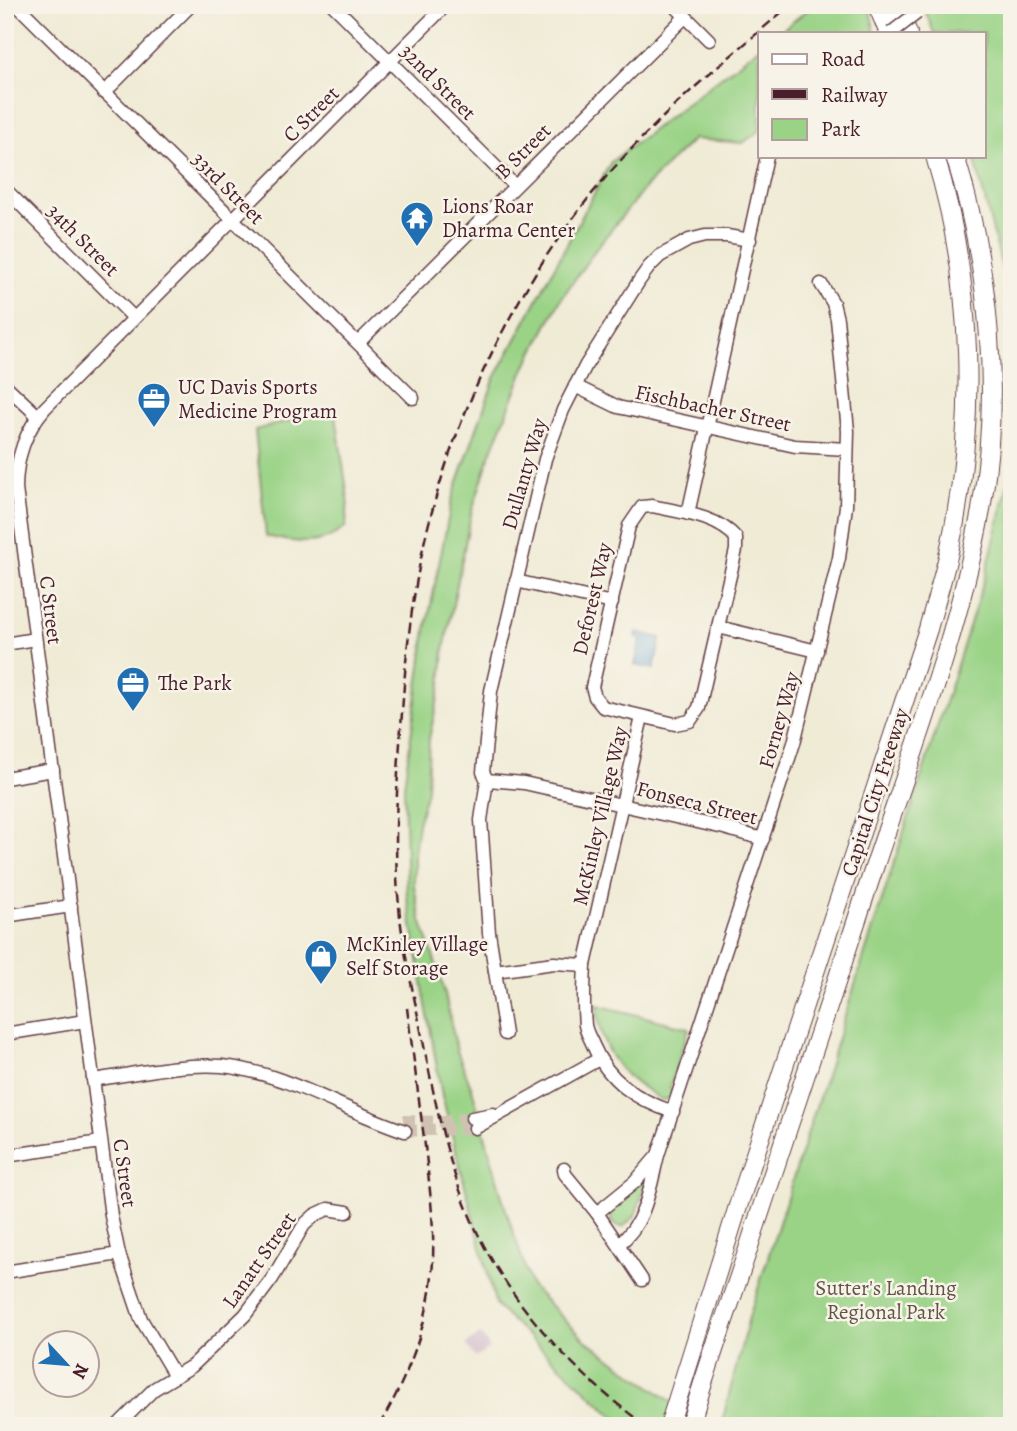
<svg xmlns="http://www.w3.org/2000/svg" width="1017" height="1431" viewBox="0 0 1017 1431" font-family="Alegreya,serif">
<rect width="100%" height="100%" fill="#f7f3e8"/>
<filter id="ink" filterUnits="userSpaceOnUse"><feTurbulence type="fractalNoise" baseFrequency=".0143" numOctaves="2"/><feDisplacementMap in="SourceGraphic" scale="14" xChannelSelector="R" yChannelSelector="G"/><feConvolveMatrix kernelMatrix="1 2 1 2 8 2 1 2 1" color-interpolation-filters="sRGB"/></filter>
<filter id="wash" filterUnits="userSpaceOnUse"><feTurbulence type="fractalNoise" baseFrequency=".00686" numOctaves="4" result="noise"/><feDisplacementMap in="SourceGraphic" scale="28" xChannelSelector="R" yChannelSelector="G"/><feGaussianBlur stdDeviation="1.57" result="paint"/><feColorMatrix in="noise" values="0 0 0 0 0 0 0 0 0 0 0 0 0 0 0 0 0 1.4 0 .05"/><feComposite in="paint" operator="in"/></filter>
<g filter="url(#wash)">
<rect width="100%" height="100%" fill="#f0ebd5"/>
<path fill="#d1bdcc" d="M481 1334 490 1348 475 1358 466 1344Z"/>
<g fill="#9ad386" stroke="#727958" stroke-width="2">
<path d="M814 5H869L875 33H778Z"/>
<path d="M923 5H1012V1426H721L749 1317 986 574 1010 476V300L974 156H984V33H934Z"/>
<path d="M760 47V130L743 143 693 139 648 184 598 246 561 299 524 370 489 458 471 514 444 650 441 684 429 739 427 790 418 823 414 854V887L421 920 443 985 457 1051 472 1089 504 1204 531 1286 584 1339 675 1404 700 1426H624L496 1306 442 1096 407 897 404 786 426 630 452 499 494 380 611 162Z"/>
<path d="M335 409 348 499 346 526C323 548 294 543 266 536L255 430Z"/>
<path d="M597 1005 689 1028 670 1087 672 1094 668 1099 659 1100C654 1092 644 1089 637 1084 611 1065 598 1036 597 1005Z"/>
<path d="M650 1171 635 1216 623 1227 617 1226 611 1221C610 1200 636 1184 650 1171Z"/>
</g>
<path fill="#65a4d8" stroke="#586282" stroke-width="2" d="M637 632 661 638 654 669 635 665 641 638 636 637Z"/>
</g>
<g filter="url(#ink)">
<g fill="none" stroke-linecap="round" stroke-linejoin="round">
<g stroke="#cfc2b3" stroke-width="12" stroke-dasharray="12 6" stroke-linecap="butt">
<path d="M403 1121 444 1122 472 1118"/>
<path d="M405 1131 475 1128"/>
</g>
<defs>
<g id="minor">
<path d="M17 5 413 398"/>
<path d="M333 5 515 186"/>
<path d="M674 5 709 40"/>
<path d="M104 93 191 5"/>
<path d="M5 189 134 318"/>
<path d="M750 240 727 236H705L689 240 660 256 649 267 639 281 586 365 563 410 545 459 491 691 483 772 487 780 524 783 724 828 763 839"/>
<path d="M358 343 685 17"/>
<path d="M5 385 38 416"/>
<path d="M575 386 618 407 795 446 847 449"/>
<path d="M652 506C679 512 718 516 736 538V550L699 708 690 721 675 724 603 707 595 697 592 687 629 526 642 507Z"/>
<path d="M688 514 767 156"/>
<path d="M516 581 612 603"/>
<path d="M718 627 817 651"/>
<path d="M5 644 35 639"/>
<path d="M642 717 585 965C584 985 583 1005 585 1025 586 1032 590 1038 593 1045 608 1081 637 1100 673 1112"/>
<path d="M5 778 53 770"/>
<path d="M487 780 481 820 489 933 505 1034"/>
<path d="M5 916 71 906"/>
<path d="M495 971 554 963 585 965"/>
<path d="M5 1034 85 1021"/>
<path d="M93 1080C135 1074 180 1063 222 1066 288 1073 343 1111 405 1131"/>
<path d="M472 1118 493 1114"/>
<path d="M475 1128 599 1059"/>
<path d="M658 1155 794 743 839 558 846 506 848 431 837 319 833 303 821 284"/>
<path d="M5 1156 101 1142"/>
<path d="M564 1169 565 1174 597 1213 642 1280"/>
<path d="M597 1213 635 1182 658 1155C650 1187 646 1223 619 1244"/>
<path d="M5 1272 119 1254"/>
<path d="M175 1376 141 1319 119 1254 111 1216 16 489C16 459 24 432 45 408L446 5"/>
<path d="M117 1426 154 1389 192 1366 245 1315 272 1279 304 1225 315 1215 328 1209 347 1212"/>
</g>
<g id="highway">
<path d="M877 5 889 33"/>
<path d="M896 5 908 33"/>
<path d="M669 1426 740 1200 928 629C935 604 943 578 949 552 977 423 974 283 935 156"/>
<path d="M690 1426C708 1362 732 1300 752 1237 793 1113 834 989 875 865 914 749 959 631 981 510 1001 394 990 268 955 156"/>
</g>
</defs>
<use href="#minor" stroke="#633e44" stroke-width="15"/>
<use href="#highway" stroke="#633e44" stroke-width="20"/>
<use href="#minor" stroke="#fff" stroke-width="12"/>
<use href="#highway" stroke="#fff" stroke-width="18"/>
<g stroke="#4a1f2b" stroke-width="2.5" stroke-dasharray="10 5" stroke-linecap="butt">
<path d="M379 1426C401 1388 418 1350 427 1307 439 1254 431 1200 425 1146 419 1100 413 1054 407 1008"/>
<path d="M646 1426C587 1383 534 1329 496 1267 455 1200 440 1126 425 1051 416 1003 403 954 399 906 394 852 396 796 400 743 403 696 406 650 413 604 427 503 464 401 513 312 549 245 596 183 650 130 694 85 743 46 790 5"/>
</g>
<defs>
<path id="minor-bridge" d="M891 33 917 13"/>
</defs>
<use href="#minor-bridge" stroke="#633e44" stroke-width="15" stroke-linecap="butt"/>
<use href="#minor-bridge" stroke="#fff" stroke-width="12"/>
</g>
</g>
<defs>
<symbol id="temple-pin" viewBox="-11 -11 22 30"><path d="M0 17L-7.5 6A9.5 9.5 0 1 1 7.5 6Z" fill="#1f6fb2" stroke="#f7f3e8"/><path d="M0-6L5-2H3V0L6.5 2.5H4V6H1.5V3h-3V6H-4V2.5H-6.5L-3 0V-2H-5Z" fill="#fff"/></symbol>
<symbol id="office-pin" viewBox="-11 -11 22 30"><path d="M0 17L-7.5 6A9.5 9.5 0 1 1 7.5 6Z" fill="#1f6fb2" stroke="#f7f3e8"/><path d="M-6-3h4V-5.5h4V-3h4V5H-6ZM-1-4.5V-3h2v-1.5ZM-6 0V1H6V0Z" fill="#fff"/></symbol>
<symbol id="shop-pin" viewBox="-11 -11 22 30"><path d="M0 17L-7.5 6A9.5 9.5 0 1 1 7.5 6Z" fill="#1f6fb2" stroke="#f7f3e8"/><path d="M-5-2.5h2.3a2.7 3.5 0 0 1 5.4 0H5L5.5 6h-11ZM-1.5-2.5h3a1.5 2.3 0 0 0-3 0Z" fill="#fff"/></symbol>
</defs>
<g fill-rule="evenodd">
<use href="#temple-pin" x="398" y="199" width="38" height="52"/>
<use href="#office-pin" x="135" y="380" width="38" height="52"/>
<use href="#office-pin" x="114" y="664" width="38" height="52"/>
<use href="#shop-pin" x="302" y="937" width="38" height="52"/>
</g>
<g text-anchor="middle" stroke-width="5" stroke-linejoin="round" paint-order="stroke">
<g font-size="21" fill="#4a1f2b" stroke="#f7f3e8">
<text transform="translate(438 82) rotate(45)" y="7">32nd Street</text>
<text transform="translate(311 114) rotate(-45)" y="7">C Street</text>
<text transform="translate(523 151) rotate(-45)" y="7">B Street</text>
<text transform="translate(228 188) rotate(45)" y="7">33rd Street</text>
<text transform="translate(83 240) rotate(45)" y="7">34th Street</text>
<text transform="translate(713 408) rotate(12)" y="7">Fischbacher Street</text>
<text transform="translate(524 474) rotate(-74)" y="7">Dullanty Way</text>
<text transform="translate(592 599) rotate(-77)" y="7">Deforest Way</text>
<text transform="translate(51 610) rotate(83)" y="7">C Street</text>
<text transform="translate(779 720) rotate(-74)" y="7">Forney Way</text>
<text transform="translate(875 792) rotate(-72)" y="7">Capital City Freeway</text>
<text transform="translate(697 803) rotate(14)" y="7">Fonseca Street</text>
<text transform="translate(600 816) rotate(-77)" y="7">McKinley Village Way</text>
<text transform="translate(125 1173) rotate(82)" y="7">C Street</text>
<text transform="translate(259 1260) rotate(-55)" y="7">Lanatt Street</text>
</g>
<g font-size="21" fill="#4a1f2b" stroke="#f7f3e8" text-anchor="start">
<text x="442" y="213">Lions Roar<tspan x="442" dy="24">Dharma Center</tspan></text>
<text x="178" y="394">UC Davis Sports<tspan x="178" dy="24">Medicine Program</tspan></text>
<text x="158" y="690">The Park</text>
<text x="346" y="951">McKinley Village<tspan x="346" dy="24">Self Storage</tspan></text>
</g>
<g font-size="21" fill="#625546" stroke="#f7f3e8">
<text x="886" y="1295">Sutter's Landing<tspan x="886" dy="24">Regional Park</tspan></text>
</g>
</g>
<rect width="1017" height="1431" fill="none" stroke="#f7f3e8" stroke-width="28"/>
<rect x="758" y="32" width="228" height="126" fill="#f7f3e8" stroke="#b29e9c" stroke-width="2"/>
<rect x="772" y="54" width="35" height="10" fill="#ffffff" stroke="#b29e9c" stroke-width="2"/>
<text x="821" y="66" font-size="21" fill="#4a1f2b">Road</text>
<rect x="772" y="89" width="35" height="10" fill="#4a1f2b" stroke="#b29e9c" stroke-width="2"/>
<text x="821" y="102" font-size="21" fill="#4a1f2b">Railway</text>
<rect x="772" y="119" width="35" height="21" fill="#9ad386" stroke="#b29e9c" stroke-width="2"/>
<text x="821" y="136" font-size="21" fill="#4a1f2b">Park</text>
<g transform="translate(66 1364) rotate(116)"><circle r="33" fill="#f7f3e8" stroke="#b29e9c" stroke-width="2"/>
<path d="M0-5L12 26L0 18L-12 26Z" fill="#1f6fb2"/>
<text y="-10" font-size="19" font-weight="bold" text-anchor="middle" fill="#4a1f2b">N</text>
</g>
</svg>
